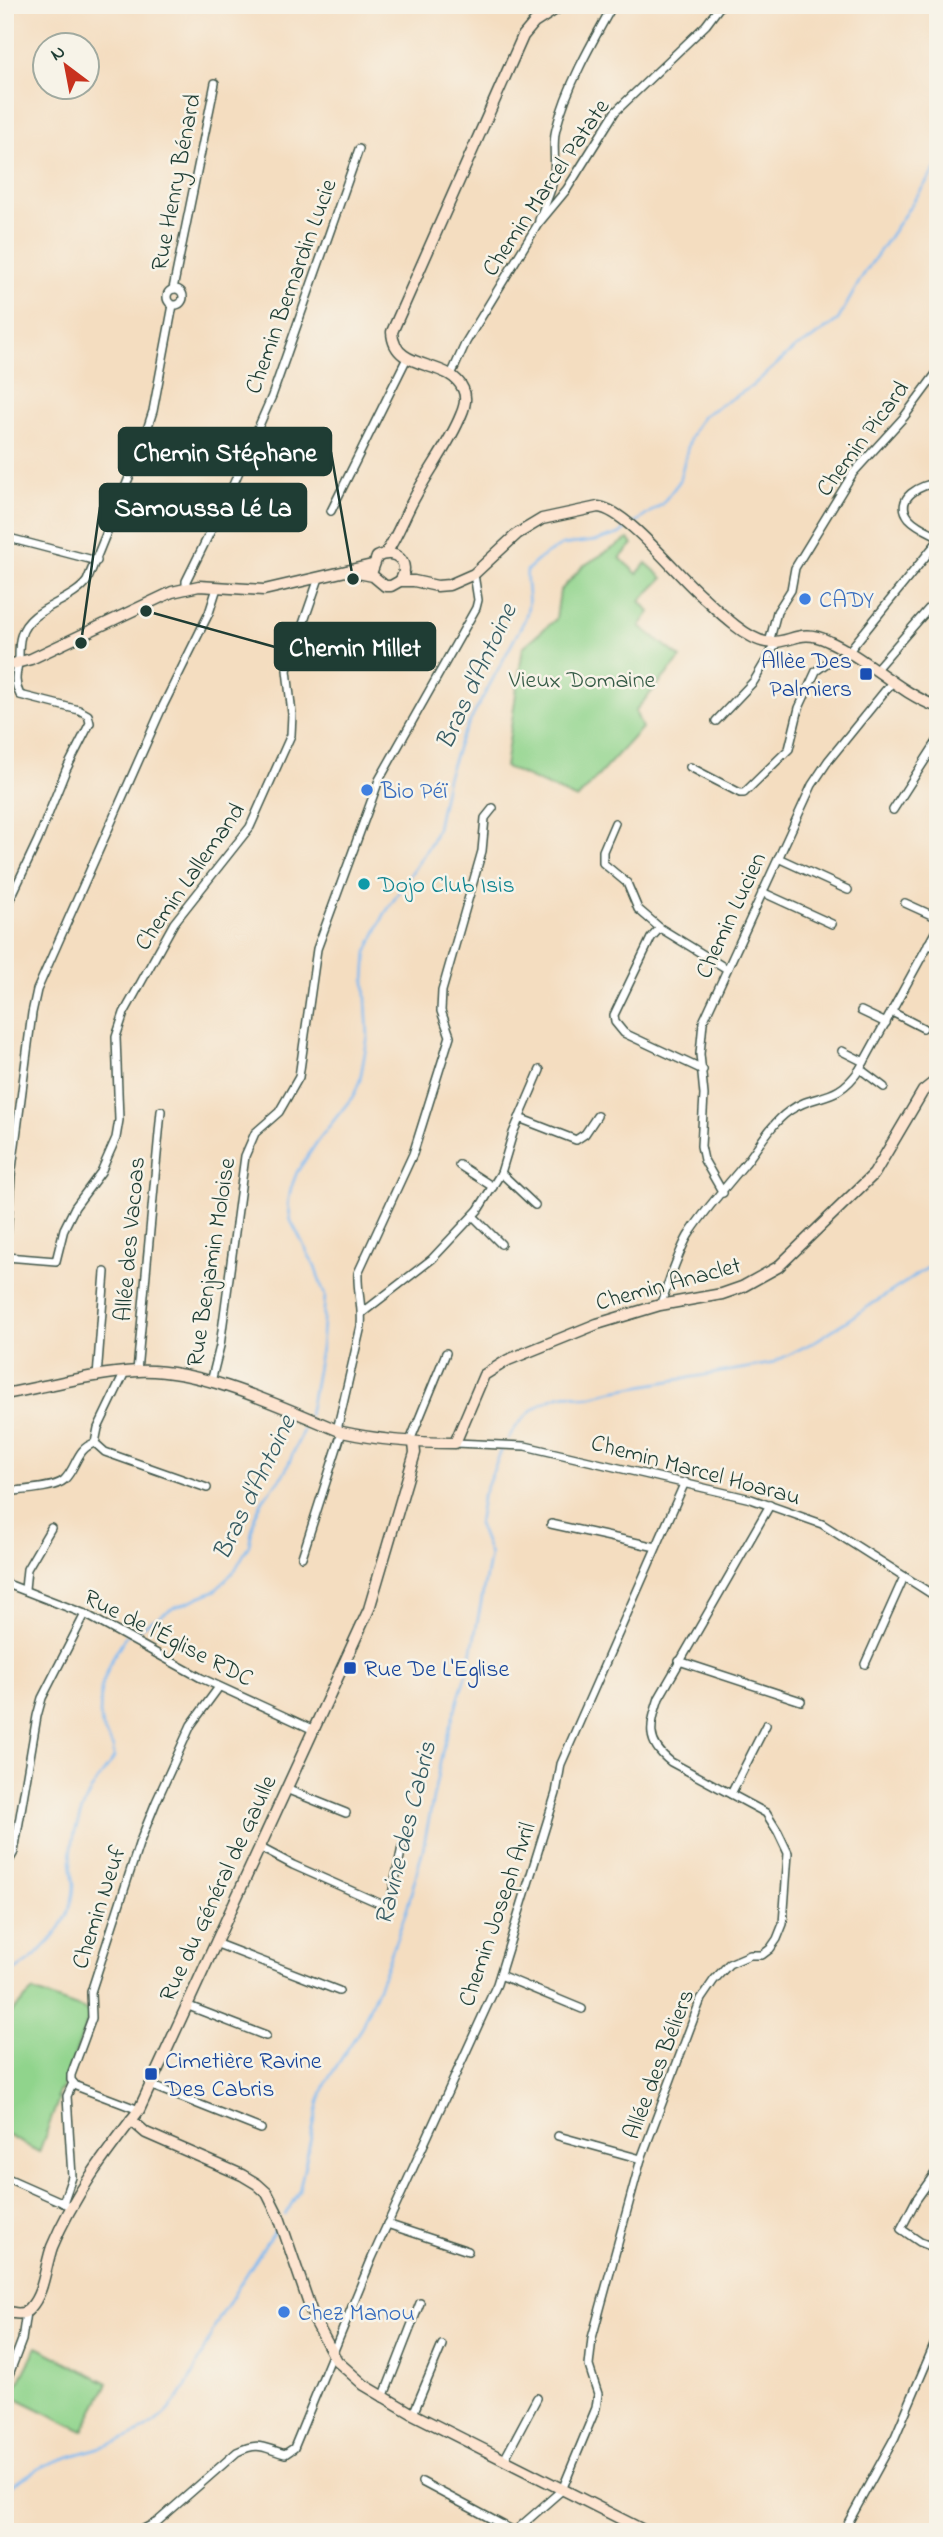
<svg xmlns="http://www.w3.org/2000/svg" width="943" height="2537" viewBox="0 0 943 2537" font-family="'Indie Flower',sans-serif">
<rect width="100%" height="100%" fill="#f7f3e8"/>
<filter id="ink" filterUnits="userSpaceOnUse"><feTurbulence type="fractalNoise" baseFrequency=".0143" numOctaves="2"/><feDisplacementMap in="SourceGraphic" scale="14" xChannelSelector="R" yChannelSelector="G"/><feConvolveMatrix kernelMatrix="1 2 1 2 8 2 1 2 1" color-interpolation-filters="sRGB"/></filter>
<filter id="wash" filterUnits="userSpaceOnUse"><feTurbulence type="fractalNoise" baseFrequency=".00686" numOctaves="4" result="noise"/><feDisplacementMap in="SourceGraphic" scale="28" xChannelSelector="R" yChannelSelector="G"/><feGaussianBlur stdDeviation="1.57" result="paint"/><feColorMatrix in="noise" values="0 0 0 0 0 0 0 0 0 0 0 0 0 0 0 0 0 1.4 0 .05"/><feComposite in="paint" operator="in"/></filter>
<g filter="url(#wash)">
<rect width="100%" height="100%" fill="#f4ddc0"/>
<g fill="#90d48c" stroke="#588860" stroke-width="2">
<path d="M628 539 633 544 620 558 637 574 646 563 663 578 640 601 650 612 640 626 681 658 635 711 642 728 577 799 505 767 523 647 556 619 560 591 583 566Z"/>
<path d="M33 1991 91 2012 61 2091H59L57 2097 59 2098 39 2152 5 2134V2019Z"/>
<path d="M37 2347 108 2383 83 2431 12 2396Z"/>
</g>
<g fill="none" stroke-linecap="round" stroke-linejoin="round">
<g stroke="#7fbaf1" stroke-width="2.5">
<path d="M309 1415 321 1348 325 1296 315 1267 291 1221 288 1204 291 1188 297 1172 319 1139 354 1095 360 1080 368 1036 365 981 367 952 384 915 431 843 437 828 447 778 460 740 524 621C533 599 525 591 527 570L543 556 562 545 596 541 619 534 662 504 679 482 690 439 697 424 704 415 751 387 795 348 810 340 838 320 862 277 938 165"/>
<path d="M508 1439C519 1419 543 1397 568 1394 573 1394 579 1397 584 1397 593 1397 603 1393 611 1391L770 1364 814 1342 938 1261"/>
<path d="M5 1976C39 1958 71 1927 74 1887 74 1878 71 1869 71 1860 71 1842 78 1819 85 1803 91 1786 104 1773 114 1758L113 1748 102 1727 100 1715 101 1687 113 1657 125 1637 173 1608 216 1590 235 1570 249 1545 255 1516 263 1500 285 1472 307 1421"/>
<path d="M285 2215 299 2191 319 2102 327 2081 361 2028 386 1968 407 1909 423 1849 442 1753 470 1661 490 1555 478 1524 482 1498 502 1449"/>
<path d="M5 2490C19 2481 31 2472 46 2465 82 2450 123 2446 155 2422 189 2397 200 2354 219 2319 237 2288 257 2258 276 2228"/>
</g>
</g>
</g>
<g filter="url(#ink)">
<g fill="none" stroke-linecap="round" stroke-linejoin="round">
<defs>
<g id="street">
<path d="M5 184 9 233 5 255"/>
<path d="M539 220C545 204 553 189 554 173 556 158 552 144 556 129 567 86 591 44 613 5"/>
<circle cx="175" cy="297" r="8"/>
<path d="M173 289 215 83"/>
<path d="M451 375 466 342 538 224 567 189 615 112 706 25 721 5"/>
<path d="M938 483C921 484 893 498 909 518 916 526 928 531 938 536"/>
<path d="M331 511 407 358"/>
<path d="M5 537 97 561"/>
<path d="M186 588V581L230 492 272 396 359 149"/>
<path d="M769 643 777 612 791 590 795 568 853 473 904 417 938 371"/>
<path d="M849 651 938 541"/>
<path d="M876 669 938 598"/>
<path d="M716 721 754 681 777 642"/>
<path d="M690 767 740 793H744L789 749 799 708 816 671 831 660 852 654"/>
<path d="M893 810 938 740"/>
<path d="M615 823 603 851V863L627 883 638 909 660 928 727 969"/>
<path d="M778 858 848 890"/>
<path d="M762 892 832 924"/>
<path d="M905 903 938 918"/>
<path d="M5 910 38 840 66 770 90 723 88 715 79 710 20 695C13 681 17 672 19 657 19 650 19 642 21 636 29 607 71 603 87 581L141 448 153 411 173 305"/>
<path d="M660 928 651 938 614 1015 615 1022 624 1033 703 1070"/>
<path d="M928 944 938 949"/>
<path d="M861 1011 886 1023"/>
<path d="M892 1012 923 1028"/>
<path d="M842 1051 864 1062"/>
<path d="M860 1069 884 1087"/>
<path d="M519 1118 576 1140 585 1134 597 1116"/>
<path d="M459 1165 493 1187"/>
<path d="M501 1173 535 1205"/>
<path d="M723 1193 704 1160 701 1146 704 1095 700 1054 703 1022 812 785 828 761 893 681"/>
<path d="M473 1216 501 1244"/>
<path d="M6 1257 56 1261 64 1229 75 1207 101 1172 116 1138 119 1120 116 1037 124 1013 174 923 250 827 291 735 292 714 287 670 319 578"/>
<path d="M5 1264 11 1176 32 1013 37 990 161 710 209 613 217 588"/>
<path d="M660 1305C669 1283 676 1257 688 1236 705 1209 728 1185 748 1160 760 1144 772 1123 789 1111 817 1091 835 1105 860 1069L938 927"/>
<path d="M362 1313 432 1259 478 1210 501 1173 513 1133 540 1070"/>
<path d="M137 1371 161 1111"/>
<path d="M125 1372 98 1428 95 1443 105 1452 207 1488"/>
<path d="M97 1377 105 1272"/>
<path d="M211 1382 220 1346 245 1156 255 1133 279 1112 299 1077 317 949 379 780 476 608 478 600 474 574"/>
<path d="M337 1430 361 1326C363 1308 357 1291 358 1273L413 1154 450 1036 441 1011 442 991 482 851 485 818 493 808"/>
<path d="M410 1441 446 1353"/>
<path d="M455 1443 525 1446 751 1499 822 1524 938 1598"/>
<path d="M5 1492C20 1490 54 1489 64 1480 77 1468 76 1448 95 1443"/>
<path d="M551 1524 656 1547"/>
<path d="M302 1557 342 1432"/>
<path d="M5 1583 85 1614 201 1678 314 1730"/>
<path d="M25 1589 27 1569 51 1528"/>
<path d="M679 1661 801 1701"/>
<path d="M865 1664 904 1577"/>
<path d="M286 1789 346 1813"/>
<path d="M731 1794 766 1725"/>
<path d="M5 1831 17 1835"/>
<path d="M259 1847 293 1865 381 1904H388L391 1899 402 1847"/>
<path d="M5 1868 14 1852 37 1716 42 1698 85 1614"/>
<path d="M215 1943 339 1991"/>
<path d="M500 1975 582 2009"/>
<path d="M186 2005 266 2036"/>
<path d="M150 2085 261 2129"/>
<path d="M139 2110 76 2086 71 2080V2075L92 2018 91 1992 139 1844 156 1802 191 1725 219 1687"/>
<path d="M558 2136 641 2159"/>
<path d="M938 2169 916 2200 901 2229 920 2242 938 2249"/>
<path d="M5 2177 66 2204"/>
<path d="M63 2203 72 2177 67 2096 73 2083"/>
<path d="M387 2224 468 2251"/>
<path d="M5 2385 22 2340 26 2312"/>
<path d="M383 2398 420 2303"/>
<path d="M413 2414 442 2345"/>
<path d="M504 2460 537 2398"/>
<path d="M422 2482 514 2531"/>
<path d="M138 2532 157 2522 237 2452C260 2441 263 2448 285 2454L294 2448 372 2258 497 1984 556 1793 561 1764 685 1482"/>
<path d="M514 2532 562 2490 596 2408 598 2394 589 2366 592 2338 641 2159 701 1999 714 1980 729 1964 750 1955H762L770 1949 777 1939 783 1924 788 1853 778 1832 766 1813 671 1762C645 1742 650 1726 659 1698L770 1505"/>
<path d="M843 2532 895 2437 938 2336"/>
</g>
<g id="secondary">
<path d="M386 553C398 535 405 514 416 495 430 468 450 443 461 415 465 406 467 397 463 389 449 358 394 373 392 332L523 36 534 23 562 5"/>
<path d="M348 571 373 576 385 586H391L400 581H414L437 586 449 585 474 574 517 534 542 519 598 507C626 509 678 576 702 596 717 610 746 639 766 642 790 645 799 627 828 641 867 658 899 693 938 707"/>
<path d="M372 571 377 557C395 547 412 563 400 581"/>
<path d="M5 666 31 659 172 592 199 586 264 590 372 565"/>
<path d="M5 1394C48 1386 94 1373 138 1371 201 1368 284 1408 342 1432 378 1440 419 1443 455 1443L484 1375 508 1360 597 1324 660 1305 722 1294 742 1287 778 1267 874 1174 923 1091 938 1079"/>
<path d="M131 2120 146 2133 242 2175 257 2184 267 2193 279 2217 314 2319 337 2361 364 2385 413 2414 647 2532"/>
<path d="M5 2310C14 2314 24 2316 30 2308 44 2293 45 2267 52 2247 73 2196 106 2153 139 2110L369 1609 415 1453 414 1443"/>
</g>
</defs>
<use href="#street" stroke="#3f5549" stroke-width="10"/>
<use href="#secondary" stroke="#3f5549" stroke-width="13"/>
<use href="#street" stroke="#fff" stroke-width="7"/>
<use href="#secondary" stroke="#fde4d0" stroke-width="10"/>
</g>
</g>
<g fill="#3f7fe0" stroke="#f7f3e8" stroke-width="2.5">
<circle cx="805" cy="599" r="7"/>
<circle cx="367" cy="790" r="7"/>
<circle cx="284" cy="2312" r="7"/>
</g>
<g fill="#1a4fb4" stroke="#f7f3e8" stroke-width="2.5">
<rect x="859" y="667" width="14" height="14" rx="3.5"/>
<rect x="343" y="1661" width="14" height="14" rx="3.5"/>
<rect x="144" y="2067" width="14" height="14" rx="3.5"/>
</g>
<circle fill="#0f9aa8" stroke="#f7f3e8" stroke-width="2.5" cx="364" cy="884" r="7"/>
<g text-anchor="middle" stroke-width="5" stroke-linejoin="round" paint-order="stroke">
<g font-size="24" fill="#1f3d34" stroke="#f7f3e8">
<text transform="translate(175 182) rotate(-79)" y="8">Rue Henry Bénard</text>
<text transform="translate(545 187) rotate(-56)" y="8">Chemin Marcel Patate</text>
<text transform="translate(290 286) rotate(-70)" y="8">Chemin Bernardin Lucie</text>
<text transform="translate(862 438) rotate(-53)" y="8">Chemin Picard</text>
<text transform="translate(189 876) rotate(-55)" y="8">Chemin Lallemand</text>
<text transform="translate(730 915) rotate(-65)" y="8">Chemin Lucien</text>
<text transform="translate(129 1239) rotate(-85)" y="8">Allée des Vacoas</text>
<text transform="translate(210 1262) rotate(-81)" y="8">Rue Benjamin Moloise</text>
<text transform="translate(668 1283) rotate(-15)" y="8">Chemin Anaclet</text>
<text transform="translate(696 1469) rotate(15)" y="8">Chemin Marcel Hoarau</text>
<text transform="translate(169 1637) rotate(27)" y="8">Rue de l'Église RDC</text>
<text transform="translate(217 1888) rotate(-65)" y="8">Rue du Général de Gaulle</text>
<text transform="translate(98 1907) rotate(-72)" y="8">Chemin Neuf</text>
<text transform="translate(496 1914) rotate(-71)" y="8">Chemin Joseph Avril</text>
<text transform="translate(658 2064) rotate(-69)" y="8">Allée des Béliers</text>
</g>
<g font-size="24" fill="#366cbe" stroke="#f7f3e8" text-anchor="start">
<text x="819" y="607">CADY</text>
<text x="381" y="798">Bio Péï</text>
<text x="298" y="2320">Chez Manou</text>
</g>
<g font-size="24" fill="#164399" stroke="#f7f3e8" text-anchor="start">
<text x="852" y="668" text-anchor="end">Allèe Des<tspan x="852" dy="28">Palmiers</tspan></text>
<text x="364" y="1676">Rue De L'Eglise</text>
<text x="165" y="2068">Cimetière Ravine<tspan x="165" dy="28">Des Cabris</tspan></text>
</g>
<g font-size="24" fill="#365b46" stroke="#f7f3e8">
<text x="582" y="687">Vieux Domaine</text>
</g>
<g font-size="24" fill="#0d838f" stroke="#f7f3e8" text-anchor="start">
<text x="378" y="892">Dojo Club Isis</text>
</g>
<g font-size="26" font-style="italic" fill="#375c63" stroke="#f7f3e8">
<text transform="translate(475 676) rotate(-65)" y="9">Bras d'Antoine</text>
<text transform="translate(253 1487) rotate(-64)" y="9">Bras d'Antoine</text>
<text transform="translate(404 1833) rotate(-76)" y="9">Ravine des Cabris</text>
</g>
</g>
<path fill="none" stroke="#1f3d34" stroke-width="2.5" d="M353 579L331 452M81 643L100 507M146 611L275 647"/>
<g fill="#1f3d34" stroke="#f7f3e8" stroke-width="2.5">
<circle cx="353" cy="579" r="7"/>
<circle cx="81" cy="643" r="7"/>
<circle cx="146" cy="611" r="7"/>
</g>
<g fill="#1f3d34" stroke="#1f3d34" stroke-width="2.5">
<rect x="119" y="428" width="212" height="47" rx="7"/>
<rect x="100" y="484" width="206" height="47" rx="7"/>
<rect x="275" y="623" width="160" height="47" rx="7"/>
</g>
<g font-size="26" text-anchor="middle" font-weight="bold" fill="#fff">
<text x="225" y="461">Chemin Stéphane</text>
<text x="203" y="516">Samoussa Lé La</text>
<text x="355" y="656">Chemin Millet</text>
</g>
<rect width="943" height="2537" fill="none" stroke="#f7f3e8" stroke-width="28"/>
<g transform="translate(66 66) rotate(328)"><circle r="33" fill="#f7f3e8" stroke="#a1aaa0" stroke-width="2"/>
<path d="M0-5L12 26L0 18L-12 26Z" fill="#c8321e"/>
<text y="-10" font-size="19" font-weight="bold" text-anchor="middle" fill="#1f3d34">N</text>
</g>
</svg>
